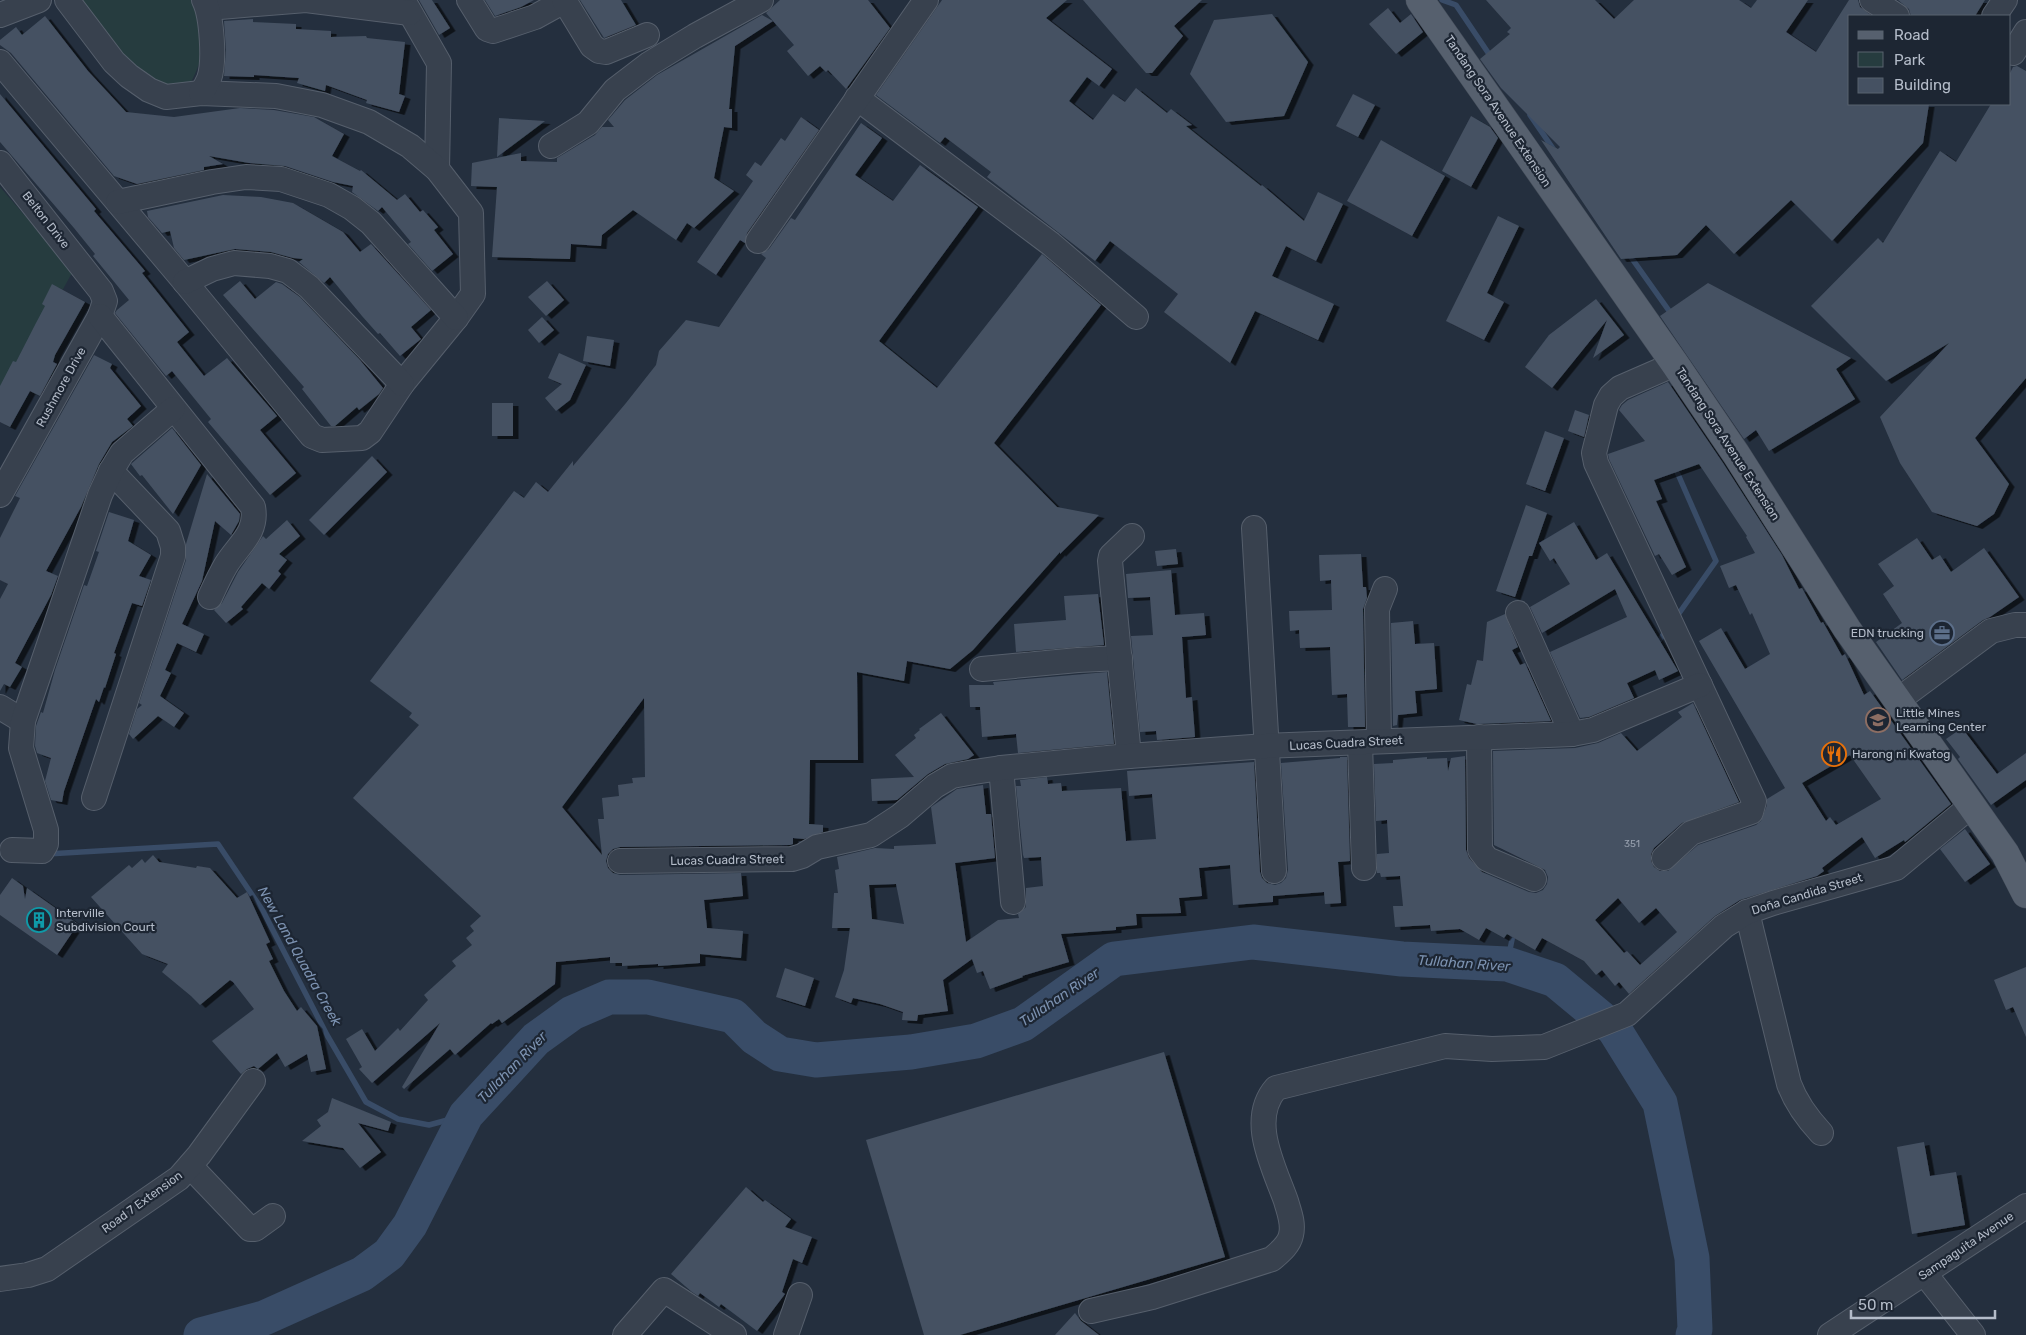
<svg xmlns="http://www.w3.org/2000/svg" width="2026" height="1335" viewBox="0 0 2026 1335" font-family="Rubik,sans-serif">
<defs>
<filter id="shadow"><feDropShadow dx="5.5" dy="3" stdDeviation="0" flood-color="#0009"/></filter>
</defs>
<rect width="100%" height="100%" fill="#242f3e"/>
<g fill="#263c3f">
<path d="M78 0H191C203 35 209 49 190 84 185 85 177 89 172 88 137 83 99 26 78 0Z"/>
<path d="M0 187 73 271 0 404Z"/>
</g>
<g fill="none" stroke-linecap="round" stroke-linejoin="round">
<g stroke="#394c67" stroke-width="5.5">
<path d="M1442 0 1456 5 1491 57"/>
<path d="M1530 115 1554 150"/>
<path d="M1628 253 1672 315"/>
<path d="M1674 465 1716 561 1675 619"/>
<path d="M1656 645 1668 628"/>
<path d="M47 854 218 844 263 911 327 1035 366 1102 398 1119 429 1125 466 1115"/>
<path d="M1507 964 1514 930"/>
</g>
<path stroke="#394c67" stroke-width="35" d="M201 1335 264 1318 362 1274 389 1254 410 1225 466 1115 536 1039 572 1013 609 997H648L733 1016 754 1037 780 1054 816 1060 911 1052 976 1041 1023 1024 1114 959 1253 942 1402 959 1507 964 1555 980 1614 1029 1660 1103 1692 1258 1695 1329 1693 1335"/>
</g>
<g fill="#455162" fill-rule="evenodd" filter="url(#shadow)">
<path d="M419 0H432L450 28 439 35Z"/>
<path d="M485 0H534L521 7 495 16Z"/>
<path d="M580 0H621L636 25 604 38Z"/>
<path d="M780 0H868L890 28 846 89 828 70 826 72 820 66 808 76 787 51 794 45 766 13Z"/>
<path d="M942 0H1067L1046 18 1112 69 1099 86 1087 77 1069 101 1093 120 1113 94 1125 102 1136 88 1167 113 1171 109 1192 125 1186 126 1261 186 1262 185 1304 221 1318 192 1343 204 1316 261 1286 246 1272 276 1334 304 1318 340 1255 311 1230 363 1164 312 1178 294 1110 241 1095 261 987 177 991 172 945 137 940 143 876 95Z"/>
<path d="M1083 0H1202L1174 26 1183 36 1152 73H1146Z"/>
<path d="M1486 0H1595L1614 19 1634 0H1739L1751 8 1757 0H1808L1786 32 1816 52 1849 0H1858L1860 7 1872 16H1850V104H1929L1923 143 1832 241 1791 200 1734 254 1706 225 1677 255 1621 259 1541 140 1558 149 1560 147 1501 88 1480 59 1510 34 1507 32 1511 28Z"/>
<path d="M1898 0H1985L1975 16H1911L1909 9Z"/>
<path d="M1388 8 1400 23 1411 14 1423 32 1396 54 1369 24Z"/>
<path d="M1272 14 1308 62 1284 116 1226 122 1190 74 1214 20Z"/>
<path d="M762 15 773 21 735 46 729 109H732V128L724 127 714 178 734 191 694 228 687 223 676 240 633 210 602 235 601 246 571 244 570 259 492 257 497 187 471 186 472 163 521 153V161L557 162V158L595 135 602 127H614L608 120 625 100 657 75Z"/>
<path d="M45 16 88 71 126 112 174 117 240 108 274 110 314 117 344 134 332 156 360 171 361 170 397 200 405 194 420 212 423 210 438 227 434 230 453 254 432 271 408 244 411 242 382 207 378 211 352 192 353 186 333 182 285 166 249 163 209 156 223 164 204 167V170L137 184 114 176 11 53 0 45V40L16 27 22 35Z"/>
<path d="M253 19V22L296 24V29L331 31V37L366 36 367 38 405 42 399 94 405 96 399 112 366 103 367 100 326 85 325 91 297 83 299 78 254 75V77L224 76 226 50 224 21Z"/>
<path d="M2017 66 2026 71V378L1975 438 2009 484 1994 514 1977 526 1932 512 1900 463 1880 417 1949 343 1886 381 1811 306 1878 238 1883 243 1940 151 1956 162 1991 104H2010V73L2013 67Z"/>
<path d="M0 94 96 209 94 211 145 271 142 273 189 332 177 342 204 376 227 358 277 416 260 430 296 473 270 495 208 422 211 419 172 371 166 376 115 313 117 310 129 300 93 256 95 254 74 228 0 142Z"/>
<path d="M1353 94 1375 105 1358 137 1336 126Z"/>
<path d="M1471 116 1490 127 1498 138 1471 187 1442 171Z"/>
<path d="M801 117 819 130 747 233 745 243 740 240 716 275 697 262 753 181 746 175 755 162 761 166 781 138 785 141Z"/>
<path d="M499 118 545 121 497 157Z"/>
<path d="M861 123 882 138 855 175 893 201 920 165 978 207 879 341 937 388 1042 254 1101 305 994 443 1057 507 1099 515 1060 554V552L973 650 950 669 907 661 904 681 857 672 858 760H810L809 824 823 825V832L804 839 793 838V844L790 845 620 847 613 849 608 854 606 861 608 868 613 873 620 875 741 873 743 896 704 900 707 928 743 931 741 958 700 954V963L658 966V964L622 966V963H610V957L556 962 555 984 502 1023 499 1019 492 1024 491 1023 455 1055 450 1049 404 1089 402 1087 440 1023 372 1083 359 1069 362 1067 346 1039 362 1029 375 1051 398 1028 400 1031 428 1000 424 995 456 966 452 961 472 945 466 938 474 931 470 926 481 916 353 798 419 725 409 717 412 713 370 681 514 491 524 498 536 482 548 492 573 461V466L626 403 656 365 659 351 686 320 719 327 766 258 761 254 769 249 791 218 795 220ZM644 698 645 777 632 778 633 783 618 785 619 796 602 798 604 819H598L602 855 562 807Z"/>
<path d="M1381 140 1445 176 1412 236 1347 201Z"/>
<path d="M223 195 261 197 293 203 343 232 360 252 371 244 431 310 411 327 421 339 400 356 380 333 378 334 362 316 330 277 324 283 299 262 303 259 293 258 271 252 235 249 184 260 174 248 170 231 162 233 148 217 147 211Z"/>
<path d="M1498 216 1519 226 1487 293 1504 302 1484 340 1446 321Z"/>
<path d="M240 281 255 299 276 282 282 284 300 297 360 360 383 388 379 394 359 410 357 407 335 426H331L302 389 304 387 223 295Z"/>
<path d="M547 281 564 300 546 316 528 297Z"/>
<path d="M1708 283 1851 358 1836 369 1855 399 1769 451 1756 430 1744 439 1660 316Z"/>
<path d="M52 284 85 302 55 355 53 362 57 364 40 396 30 391 10 427 0 422V386L13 361 16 362 36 323 45 306 42 304Z"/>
<path d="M1596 299 1624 335 1593 358 1607 320 1552 388 1525 367 1549 335Z"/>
<path d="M542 317 554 330 539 343 528 330Z"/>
<path d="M587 336 614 340 610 366 583 361Z"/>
<path d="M559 353 586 365 570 400 556 411 545 398 562 384 548 378Z"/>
<path d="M94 355 112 364 110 368 141 406 127 419 133 426 112 442 99 464 81 507 46 571 58 576 51 595 15 663 22 667 10 687 4 684 0 691V599L8 584 0 580V538L20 498 15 496Z"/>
<path d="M1668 382 1723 463 1782 555 1799 589 1802 588 1821 623 1823 622 1842 656 1845 654 1864 695 1870 691 1951 804 1905 842 1904 840 1875 858 1862 837 1822 868 1824 871 1817 876 1740 900 1715 916 1629 994 1619 982 1615 986 1602 970 1596 975 1584 961 1542 938 1535 950 1507 934 1504 938 1486 928 1479 940 1460 929 1431 931 1430 925 1395 927 1393 906H1403L1400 876 1381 877 1380 873H1377V854L1389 853 1387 820 1376 821 1374 764 1393 763V760L1427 757V759L1447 758 1448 771 1451 758 1465 756 1466 850 1469 858 1482 872 1529 892 1536 893 1543 890 1547 884 1548 877 1545 870 1494 845 1493 751 1575 748 1598 743 1621 733 1637 751 1682 717 1678 712 1693 703 1739 802 1682 823 1654 848 1651 854V861L1654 867 1660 871H1668L1698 845 1756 825 1761 821 1767 805V799L1785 788 1699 641 1721 628 1745 669 1770 654 1752 613 1750 615 1736 585 1729 588 1720 566 1755 553 1746 537 1747 536 1699 464 1654 480 1662 499 1656 501 1686 567 1672 575 1659 554 1655 556 1609 459 1608 454 1645 441 1619 410 1622 405 1628 400ZM1850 755 1881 799 1836 825 1830 817 1826 821 1802 783ZM1618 898 1639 923 1656 908 1677 932 1640 965 1627 951 1624 953 1595 920Z"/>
<rect x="492" y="403" width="21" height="33"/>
<path d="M1575 410 1589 415 1584 437 1568 431Z"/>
<path d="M172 428 201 465 173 514 142 475 140 476 131 464Z"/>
<path d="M1545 431 1564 438 1545 491 1526 484Z"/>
<path d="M372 456 387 472 324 535 309 520Z"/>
<path d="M207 474 240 514 239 521 231 535 215 521 202 581 182 624 204 634 196 652 177 643 165 670 171 673 160 696 184 713 174 727 158 716 133 739 129 734 137 709 142 705 139 703 186 560V544Z"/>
<path d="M1526 505 1547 513 1532 556H1529L1515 597 1496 591Z"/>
<path d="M109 512 134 520 128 541 151 555 139 576 151 580 142 606 132 603 114 653 116 654 105 688 104 687 99 702 96 699 64 791 62 802 51 800 45 781 51 758 37 753 35 746 36 726 41 712 43 713 55 670 84 585 87 586 99 552 96 551Z"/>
<path d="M287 520 300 536 279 554 287 560 278 571 281 574 269 589 262 583 241 607 243 609 226 623 214 610 222 603 238 572 263 536 266 539Z"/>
<path d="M1574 522 1596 560 1607 553 1678 671 1659 680 1655 670 1627 683 1634 698 1589 717 1580 718 1550 652 1627 617 1615 589 1542 633 1530 607 1570 584 1554 558 1550 561 1539 543Z"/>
<path d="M1917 538 1932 560 1940 555 1951 572 1984 548 2019 597 1990 617 1983 620 1902 680 1876 642 1902 623 1883 594 1894 586 1878 564Z"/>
<path d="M1176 549 1178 564 1157 566 1155 551Z"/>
<path d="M1361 554 1363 587H1366L1367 598 1363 609 1365 727H1348L1347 694 1332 695 1330 647 1300 648 1299 630 1290 631 1289 611 1332 610 1331 580 1320 581 1319 555Z"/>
<path d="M1171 570 1175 615 1204 613 1206 635 1182 637 1186 698 1192 697 1195 737 1157 740 1156 731 1140 732 1131 636 1153 635 1150 597 1128 598 1126 574Z"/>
<path d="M1098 594 1104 645 1016 652 1014 624 1066 620 1064 596Z"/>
<path d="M1505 614 1518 647 1512 650 1520 665 1525 663 1551 721 1477 724 1459 720 1467 684 1471 685 1477 660 1483 661 1487 622Z"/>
<path d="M1413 621 1415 644 1434 643 1437 689 1415 691 1417 713 1398 715 1397 725 1393 726 1391 623Z"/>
<path d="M1107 672 1114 744 1018 753 1016 734 982 737 980 707H970L969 685H994L993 682Z"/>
<path d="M941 713 974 755 968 759 945 764 928 774 897 800 872 801 871 779 914 777 895 755 916 738 914 735 920 730 919 729Z"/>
<path d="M1962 728 1997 774 2026 753V780L1991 805 1958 759 1960 757 1946 739Z"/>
<path d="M1340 757H1347L1350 861 1338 862 1341 903 1325 904 1324 892 1273 896V902L1233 905 1230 865 1199 868 1202 896 1179 898 1181 913 1136 914 1137 925 1116 927V930L1061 934 1069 962 1022 976 1023 977 990 989 983 971 977 973 972 959 943 980 948 1011 918 1015 917 1021 902 1020 903 1012 880 1004 853 998 851 1003 835 997 844 970 850 928H832L834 893H838L835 870 839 869 837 857 875 848 894 849V846L936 844 931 807 957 789 983 785 986 814H991L995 858 955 863 966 942 998 920 1019 918 1018 914 1026 907V888L1043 886 1041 857 1024 858 1023 855 1016 786H1021L1020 780 1047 777 1048 784 1061 783 1062 791 1121 788 1126 841 1156 839 1152 794 1129 796 1127 771 1254 762 1260 872 1262 878 1267 883 1275 885 1281 883 1286 878 1288 870 1281 763 1340 758ZM896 884 904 924 872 919 869 885Z"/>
<path d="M1965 829 1990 864 1965 882 1940 849Z"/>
<path d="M153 855 159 862 196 868 197 866 210 868 237 898 247 892 270 942 266 944 273 959 269 961 284 991 297 1011 301 1007 317 1026 326 1069 311 1072 307 1054 285 1067 277 1053 258 1069 254 1066 247 1069 241 1074 212 1041 254 1009 233 982 230 980 200 1005 191 996 162 972 168 964 142 954 91 897 129 865 132 868 142 859 145 863Z"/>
<path d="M12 878 23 886 25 899 27 888 78 924 57 955 0 915V895Z"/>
<path d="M2026 967V1037L2013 1007 2006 1010 1994 980Z"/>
<path d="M785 968 814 978 805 1006 776 997Z"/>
<path d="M1164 1052 1225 1257 960 1335H924L866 1140Z"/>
<path d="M332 1098 391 1122 388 1131 358 1123 381 1152 360 1168 343 1148 302 1141 321 1126 317 1120 328 1112Z"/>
<path d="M1924 1142 1930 1176 1956 1172 1965 1225 1912 1234 1897 1147Z"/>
<path d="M746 1187 763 1202 765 1200 791 1219 785 1227 812 1237 802 1263 793 1259 782 1292 785 1294 757 1331 721 1304 719 1307 700 1293 698 1296 692 1292 671 1274Z"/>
<path d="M1075 1313 1081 1321 1099 1335H1055Z"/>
</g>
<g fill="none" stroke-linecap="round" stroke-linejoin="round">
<defs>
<g id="minor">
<path d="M403 0 439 63 437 169"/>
<path d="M469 0 487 29 493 31 535 17 564 1"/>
<path d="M564 0 592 46 599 51 606 52 647 35"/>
<path d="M1872 0 1897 16"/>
<path d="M208 8 306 0 410 13"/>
<path d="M0 15 39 0"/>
<path d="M1994 16 2005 0"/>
<path d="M2013 53 2026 32"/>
<path d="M0 62 185 282 312 436 322 440 362 438 370 432 402 384 456 318 473 294 471 213 437 169 410 146 369 122 322 105 276 96 201 93 166 97 149 90 129 76 114 62 67 0"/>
<path d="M201 93C204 89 207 84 209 79 215 62 212 16 204 0"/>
<path d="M857 98 1051 244 1136 317"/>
<path d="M551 146 588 123 615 90 649 64 695 36 761 0"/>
<path d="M0 163 101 291 105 301 100 316 0 495"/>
<path d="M118 202 212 182 246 177 281 179 329 195 352 208 371 223 456 318"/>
<path d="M758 241 926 0"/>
<path d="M185 282 212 269 234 263 270 266 288 271 309 287 402 384"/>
<path d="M100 316 253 507C258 533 238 545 226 565 220 575 215 586 210 597"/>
<path d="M1254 528 1274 871"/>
<path d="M1518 613 1572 734"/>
<path d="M982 669 1078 660 1120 658"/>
<path d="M1898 700 1991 631 2015 625H2026"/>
<path d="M0 707 23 721"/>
<path d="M1479 737 1480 850 1487 859 1534 879"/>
<path d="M1379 741 1377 609 1385 589"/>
<path d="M1360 743 1364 868"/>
<path d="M1129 756 1110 561 1111 556 1132 536"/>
<path d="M1001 768 1013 902"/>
<path d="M94 798 173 556V547L168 531 111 471"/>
<path d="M12 850 42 851 46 844V830L21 748 23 721 100 495 111 471 122 453 173 409"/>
<path d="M1664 858 1691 833 1751 812 1754 801 1596 463 1594 453 1606 405 1611 396 1620 388 1675 364"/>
<path d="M620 861 792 859 802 856 817 847 871 835 900 816 935 786 952 776 974 772 1001 768 1129 756 1266 746 1572 734 1593 730 1700 685"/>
<path d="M1747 912 1789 1084C1796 1103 1807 1118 1821 1133"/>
<path d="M190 1166 250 1229H255L273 1216"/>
<path d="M1925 1274 1973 1335"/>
<path d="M0 1279 28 1275 47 1269 179 1178 199 1155 253 1081"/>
<path d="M1091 1311 1152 1297 1272 1259C1280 1252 1289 1245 1291 1235 1294 1223 1289 1212 1286 1201 1274 1167 1248 1120 1276 1088L1445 1046 1492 1049 1544 1047 1627 1014 1724 926 1747 912 1773 903 1896 868 1972 805"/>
<path d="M625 1335 664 1290 734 1335"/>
<path d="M786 1335 800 1295"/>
<path d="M1830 1335 2026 1206"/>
</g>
<path id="major" d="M1420 0 1675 364 1736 454 1847 629 2005 853 2026 894"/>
</defs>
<use href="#minor" stroke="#565f6c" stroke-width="26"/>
<use href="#major" stroke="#414a57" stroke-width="29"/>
<use href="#minor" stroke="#38414e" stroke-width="24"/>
<use href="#major" stroke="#56606e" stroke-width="28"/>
</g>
<defs>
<symbol id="office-ring" viewBox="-11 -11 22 22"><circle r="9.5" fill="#1d2633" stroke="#5c6f8a" stroke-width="1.5"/><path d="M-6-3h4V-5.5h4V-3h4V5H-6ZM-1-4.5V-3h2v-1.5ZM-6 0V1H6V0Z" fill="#5c6f8a"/></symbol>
<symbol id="school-ring" viewBox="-11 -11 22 22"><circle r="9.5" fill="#1d2633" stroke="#8d6e63" stroke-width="1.5"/><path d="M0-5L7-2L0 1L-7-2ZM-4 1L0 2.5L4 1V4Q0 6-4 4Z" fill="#8d6e63"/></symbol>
<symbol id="restaurant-ring" viewBox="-11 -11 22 22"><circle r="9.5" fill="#1d2633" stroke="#e8710a" stroke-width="1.5"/><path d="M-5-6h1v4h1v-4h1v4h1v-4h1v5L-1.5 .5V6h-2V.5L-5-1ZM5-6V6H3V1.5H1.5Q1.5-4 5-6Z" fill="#e8710a"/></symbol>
<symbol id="building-ring" viewBox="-11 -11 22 22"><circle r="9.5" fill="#1d2633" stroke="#0f9aa8" stroke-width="1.5"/><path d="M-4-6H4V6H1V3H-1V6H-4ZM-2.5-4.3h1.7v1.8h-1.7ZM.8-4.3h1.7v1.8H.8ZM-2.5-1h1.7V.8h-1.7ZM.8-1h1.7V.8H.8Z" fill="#0f9aa8"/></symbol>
</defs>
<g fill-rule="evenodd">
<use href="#office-ring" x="1928" y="619" width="28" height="28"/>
<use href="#school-ring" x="1864" y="706" width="28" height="28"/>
<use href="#restaurant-ring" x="1820" y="740" width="28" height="28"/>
<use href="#building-ring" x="25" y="906" width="28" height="28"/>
</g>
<g text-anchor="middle" stroke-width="4.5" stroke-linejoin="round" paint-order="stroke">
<g font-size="10" fill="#98a1af">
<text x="1632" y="847">351</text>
</g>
<g font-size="12" fill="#b4bcc9" stroke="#1d2633">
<text transform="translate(1498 111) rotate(56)" y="4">Tandang Sora Avenue Extension</text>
<text transform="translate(46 220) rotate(52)" y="4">Belton Drive</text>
<text transform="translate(61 387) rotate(-61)" y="4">Rushmore Drive</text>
<text transform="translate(1728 444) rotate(57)" y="4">Tandang Sora Avenue Extension</text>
<text transform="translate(1346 743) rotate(-3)" y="4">Lucas Cuadra Street</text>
<text transform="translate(727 860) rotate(-1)" y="4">Lucas Cuadra Street</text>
<text transform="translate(1807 894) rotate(-17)" y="4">Doña Candida Street</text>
<text transform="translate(142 1202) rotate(-36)" y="4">Road 7 Extension</text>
<text transform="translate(1966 1246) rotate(-34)" y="4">Sampaguita Avenue</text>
</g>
<g font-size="12" fill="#b4bcc9" stroke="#1d2633" text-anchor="start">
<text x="1924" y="637" text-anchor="end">EDN trucking</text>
<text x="1896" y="717">Little Mines<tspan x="1896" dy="14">Learning Center</tspan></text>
<text x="1852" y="758">Harong ni Kwatog</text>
<text x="56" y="917">Interville<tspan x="56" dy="14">Subdivision Court</tspan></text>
</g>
<g font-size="14" font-style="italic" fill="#7c92b1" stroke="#1d2633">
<text transform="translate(300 956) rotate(61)" y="5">New Land Quadra Creek</text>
<text transform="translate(1464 963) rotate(4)" y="5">Tullahan River</text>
<text transform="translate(1059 997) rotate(-34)" y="5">Tullahan River</text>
<text transform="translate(512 1067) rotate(-46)" y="5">Tullahan River</text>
</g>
</g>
<rect x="1848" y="15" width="162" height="90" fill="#1d2633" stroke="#59626f"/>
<rect x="1858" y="31" width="25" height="8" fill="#56606e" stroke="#59626f"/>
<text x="1894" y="40" font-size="15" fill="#b4bcc9">Road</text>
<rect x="1858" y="52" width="25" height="15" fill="#263c3f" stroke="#59626f"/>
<text x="1894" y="65" font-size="15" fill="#b4bcc9">Park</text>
<rect x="1858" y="78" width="25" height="15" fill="#455162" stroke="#59626f"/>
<text x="1894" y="90" font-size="15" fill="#b4bcc9">Building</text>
<path d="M1851 1310v8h144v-8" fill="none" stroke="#b4bcc9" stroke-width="2.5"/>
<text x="1858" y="1310" font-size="15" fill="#b4bcc9" stroke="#1d2633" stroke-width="4" paint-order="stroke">50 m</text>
</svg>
